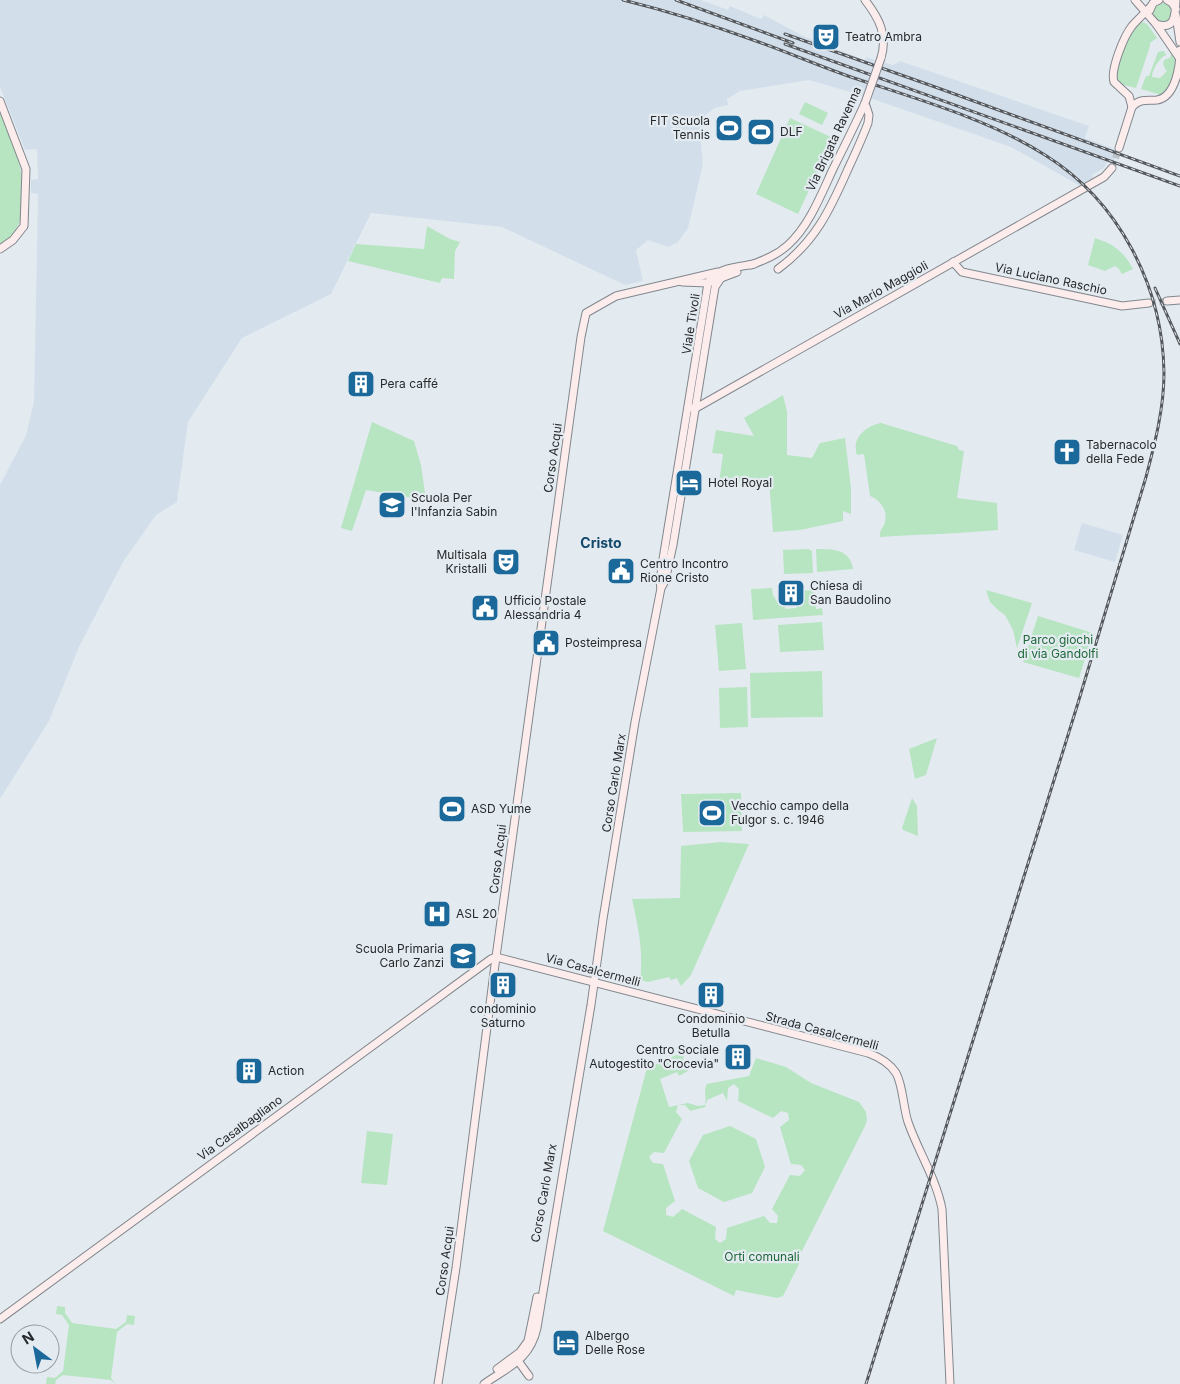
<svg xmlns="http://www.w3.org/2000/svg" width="1180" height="1384" viewBox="0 0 1180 1384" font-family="Inter,sans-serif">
<rect width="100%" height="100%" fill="#e3ebf1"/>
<g fill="#d2dfeb">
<path d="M0 0H701L728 10 730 6 761 19 764 15 805 37 865 60 866 57 893 65 900 61 1089 126 1085 138 1117 150 1113 164 1107 162 1104 168 1092 175 1093 178 1080 186 1011 147 864 96 809 80 740 91 727 99 728 105 715 108 699 120 703 164 688 228 678 242 668 247 648 240 636 250 643 281 625 285 502 227 371 213 331 294 242 338 188 422 177 502 156 515 123 562 79 647 49 721 0 799V485L26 435 34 401 38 194 31 193V180L38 179 37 149 25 150 0 87Z"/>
<path d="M1082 523 1123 535 1115 562 1074 550Z"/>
</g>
<g fill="#b7e4c1" fill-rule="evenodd">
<circle cx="1163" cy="13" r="10"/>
<path d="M1140 21 1147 24 1157 38 1150 43V46L1136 88 1115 83 1113 77 1131 28Z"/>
<path d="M1164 51 1166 55C1159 58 1152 70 1152 77L1160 78 1167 71C1163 66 1160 59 1170 58L1171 53 1177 63 1172 80 1165 96 1141 89 1146 76H1149L1158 52Z"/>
<path d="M805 102 828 113 822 125 799 114Z"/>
<path d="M0 113C18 149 43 219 0 245Z"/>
<path d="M790 118 833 138 798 214 756 194Z"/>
<path d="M427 226 450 239 460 242 455 251 454 279 442 278 440 283 348 261 356 244 424 249Z"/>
<path d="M1095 238C1114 244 1124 252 1133 269L1122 274 1118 268 1115 266 1105 271 1088 265Z"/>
<path d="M783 395 787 412V455L812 458 820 443 845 438 851 488V514L843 511V521L800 530 773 532 769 480 719 483 723 454 712 453 716 430 754 436 744 418Z"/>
<path d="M372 422 414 441 421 465 426 500 366 490 352 531 341 528Z"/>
<path d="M881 423 957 446 959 450 964 451 957 498 997 503 998 530C957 534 921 534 880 537 879 530 883 529 885 522 888 510 880 500 870 496L864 454 857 455C851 438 866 426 881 423Z"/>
<path d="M808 549 812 551 813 573 784 574 783 550Z"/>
<path d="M816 549C833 549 850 549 853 569L817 572Z"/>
<path d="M772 588 773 595 779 605 784 606 786 609 796 608 801 602 800 591 814 590 816 609 822 608 823 615 753 620 751 589Z"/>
<path d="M986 590 1032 603 1017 648 1013 630 1005 615 998 610 990 602Z"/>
<path d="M1038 616 1093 633 1079 678 1023 662Z"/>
<path d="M822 622 824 650 780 652 778 625Z"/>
<path d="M742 623 746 669 719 671 715 625Z"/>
<path d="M822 671 823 717 751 718 750 673Z"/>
<path d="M747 687 748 727 720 728 719 688Z"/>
<path d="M937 738 926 775 915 779 909 749Z"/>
<path d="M741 793 742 831 683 832 681 794Z"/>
<path d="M912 798 917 806 918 836 903 830 902 828Z"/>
<path d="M721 842 749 844 691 975 681 986 677 978 671 980 669 977 648 982 640 980C644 953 638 926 632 899L680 898 681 846Z"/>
<path d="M683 1052 684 1062 688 1071 679 1076 677 1072 660 1079 669 1107 688 1103 698 1106 705 1105C707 1097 703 1090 707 1084L749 1076 756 1058 786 1067 811 1083 859 1102 866 1112 867 1120 865 1126 799 1257 801 1260 783 1296 777 1298 736 1290 734 1296 603 1231 647 1068ZM734 1084 739 1089 738 1101 773 1118 781 1111 788 1113 789 1120 780 1127 791 1164 801 1165 805 1170 800 1176 790 1175 772 1209 778 1216 777 1223H770L764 1216 727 1228 726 1239 720 1243 715 1239 716 1227 682 1209 673 1217 666 1215V1208L675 1201 663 1164 653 1163 649 1157 654 1152 664 1153 682 1119 676 1112 678 1105H685L690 1111 705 1107 707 1100 723 1093 727 1101 728 1088Z"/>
<path d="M730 1126 756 1139 765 1167 752 1193 724 1202 698 1188 689 1161 703 1135Z"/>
<path d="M367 1131 393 1134 387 1185 361 1183Z"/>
<path d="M57 1306 65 1307V1313L72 1323 116 1329 126 1322 127 1315 135 1316 134 1325 127 1324 117 1332 111 1378 116 1384 111 1380 63 1375 56 1380 55 1384H46L47 1377 55 1378 63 1371 69 1325 62 1315 56 1314Z"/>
</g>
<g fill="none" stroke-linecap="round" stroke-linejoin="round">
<g stroke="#bdc4c9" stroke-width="7" stroke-dasharray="7 3.5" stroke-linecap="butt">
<path d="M1112 168 1119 148"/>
<path d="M1149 303 1167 301"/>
</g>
<defs>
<g id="secondary">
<path d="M865 0C879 18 888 35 881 58"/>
<path d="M1135 0 1156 24 1180 59"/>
<path d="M1167 0 1172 3 1176 9"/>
<path d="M1150 10 1153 3 1159 0"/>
<path d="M1176 15 1180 42"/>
<path d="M1156 24C1176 31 1175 14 1176 0"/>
<path d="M0 101 26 169 24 226 13 240 0 249"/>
<path d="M1132 107 1129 96 1114 82C1110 70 1124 36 1132 26 1138 19 1145 13 1152 5"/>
<path d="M1119 148 1132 107C1140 98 1147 101 1157 100 1176 97 1180 65 1180 50"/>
<path d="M953 262 962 272 1122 306 1149 303"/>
<path d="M751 265C764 260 777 255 788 245 809 226 821 195 833 169 844 147 855 125 865 103"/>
<path d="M778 269C815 242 830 210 848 169 855 154 862 139 868 123L869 115 865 103"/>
<path d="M682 282 708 283 737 272"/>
<path d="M1167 301 1180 300"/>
<path d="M688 408H696L1104 177 1112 168"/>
<path d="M661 588 665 581 673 545 715 287 721 278"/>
<path d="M0 1319 491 959 496 957 868 1053C879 1057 889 1062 896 1073 903 1085 903 1107 908 1122 918 1151 936 1178 942 1209L950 1384"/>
<path d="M516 1358 529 1376"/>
<path d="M497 1369 520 1352 528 1341 537 1297"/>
<path d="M438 1384 456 1268 496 957 581 337 586 313 616 296 718 272"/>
<path d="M484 1384C508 1367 530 1360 537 1328L591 1005 603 919 635 722 661 588 660 582 663 559 708 283C714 268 739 267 754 264"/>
</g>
</defs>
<use href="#secondary" stroke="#81878d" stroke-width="9"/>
<use href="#secondary" stroke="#fcecec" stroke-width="7"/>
<defs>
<g id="rail">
<path d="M623 0C668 11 712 25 756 41 787 52 817 65 848 76 913 98 987 118 1045 155 1119 201 1163 287 1164 373 1164 408 1155 443 1146 477L1078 703 866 1384"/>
<path d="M676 0 793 43"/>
<path d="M785 34 938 88 1180 176"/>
<path d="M785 44 1180 186"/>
<path d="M1155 288 1180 344"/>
</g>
</defs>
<use href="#rail" stroke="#55585c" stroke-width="3"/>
<use href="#rail" stroke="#e3ebf1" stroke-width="1" stroke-dasharray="4" stroke-linecap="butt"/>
<defs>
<path id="secondary-bridge" d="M865 103 881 58"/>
</defs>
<use href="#secondary-bridge" stroke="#81878d" stroke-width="9" stroke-linecap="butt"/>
<use href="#secondary-bridge" stroke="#fcecec" stroke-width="7"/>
</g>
<defs>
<symbol id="theatre-square" viewBox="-11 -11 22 22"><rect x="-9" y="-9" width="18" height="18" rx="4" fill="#1b689b" stroke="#e3ebf1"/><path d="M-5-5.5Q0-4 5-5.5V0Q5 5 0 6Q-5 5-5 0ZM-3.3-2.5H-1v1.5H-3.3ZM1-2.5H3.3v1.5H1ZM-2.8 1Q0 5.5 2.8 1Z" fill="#fff"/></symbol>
<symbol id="stadium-square" viewBox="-11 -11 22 22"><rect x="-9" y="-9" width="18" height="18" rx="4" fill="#1b689b" stroke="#e3ebf1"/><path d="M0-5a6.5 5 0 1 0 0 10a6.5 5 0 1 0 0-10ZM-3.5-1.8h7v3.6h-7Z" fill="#fff"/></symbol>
<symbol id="building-square" viewBox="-11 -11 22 22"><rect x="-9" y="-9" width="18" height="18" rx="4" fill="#1b689b" stroke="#e3ebf1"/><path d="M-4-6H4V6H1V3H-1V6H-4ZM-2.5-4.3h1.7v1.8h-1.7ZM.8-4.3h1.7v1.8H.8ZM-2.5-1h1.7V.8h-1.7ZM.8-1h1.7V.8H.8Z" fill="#fff"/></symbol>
<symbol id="church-square" viewBox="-11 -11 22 22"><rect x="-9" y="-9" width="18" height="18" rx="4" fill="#1b689b" stroke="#e3ebf1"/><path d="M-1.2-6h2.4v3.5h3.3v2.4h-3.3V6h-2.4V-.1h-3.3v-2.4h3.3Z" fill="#fff"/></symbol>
<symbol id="hotel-square" viewBox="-11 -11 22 22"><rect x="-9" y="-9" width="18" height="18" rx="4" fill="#1b689b" stroke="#e3ebf1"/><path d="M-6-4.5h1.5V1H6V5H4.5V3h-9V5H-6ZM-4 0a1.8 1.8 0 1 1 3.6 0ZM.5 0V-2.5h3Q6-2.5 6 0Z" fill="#fff"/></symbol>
<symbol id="school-square" viewBox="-11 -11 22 22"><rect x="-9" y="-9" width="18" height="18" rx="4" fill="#1b689b" stroke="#e3ebf1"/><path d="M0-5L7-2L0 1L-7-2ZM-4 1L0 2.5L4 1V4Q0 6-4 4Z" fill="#fff"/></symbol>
<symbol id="civic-square" viewBox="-11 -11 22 22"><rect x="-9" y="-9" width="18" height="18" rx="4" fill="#1b689b" stroke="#e3ebf1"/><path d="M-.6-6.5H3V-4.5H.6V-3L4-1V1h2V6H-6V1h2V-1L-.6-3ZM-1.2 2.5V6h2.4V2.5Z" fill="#fff"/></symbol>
<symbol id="hospital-square" viewBox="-11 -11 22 22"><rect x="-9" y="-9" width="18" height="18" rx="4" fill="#1b689b" stroke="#e3ebf1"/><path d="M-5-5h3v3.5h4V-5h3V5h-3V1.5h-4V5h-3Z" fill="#fff"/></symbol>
</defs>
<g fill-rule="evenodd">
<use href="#theatre-square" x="810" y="21" width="32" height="32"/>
<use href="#stadium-square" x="713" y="112" width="32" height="32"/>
<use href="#stadium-square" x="745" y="116" width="32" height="32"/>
<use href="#building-square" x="345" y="368" width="32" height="32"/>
<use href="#church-square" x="1051" y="436" width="32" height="32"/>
<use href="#hotel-square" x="673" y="467" width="32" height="32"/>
<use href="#school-square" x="376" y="489" width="32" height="32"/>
<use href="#theatre-square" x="490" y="546" width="32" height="32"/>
<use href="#civic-square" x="605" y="555" width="32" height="32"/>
<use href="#building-square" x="775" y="577" width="32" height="32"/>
<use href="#civic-square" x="469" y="592" width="32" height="32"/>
<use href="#civic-square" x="530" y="627" width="32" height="32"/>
<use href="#stadium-square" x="436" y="793" width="32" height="32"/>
<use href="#stadium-square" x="696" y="797" width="32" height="32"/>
<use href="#hospital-square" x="421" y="898" width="32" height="32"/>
<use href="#school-square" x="447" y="940" width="32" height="32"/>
<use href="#building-square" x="487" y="969" width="32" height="32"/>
<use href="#building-square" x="695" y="979" width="32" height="32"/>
<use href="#building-square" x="722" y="1041" width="32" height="32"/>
<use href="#building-square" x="233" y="1055" width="32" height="32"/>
<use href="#hotel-square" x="550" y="1327" width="32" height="32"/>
</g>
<g text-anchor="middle" stroke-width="4.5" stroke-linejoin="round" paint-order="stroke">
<g font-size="12" fill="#26282b" stroke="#e3ebf1" text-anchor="start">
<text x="845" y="41">Teatro Ambra</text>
<text x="710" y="125" text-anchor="end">FIT Scuola<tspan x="710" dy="14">Tennis</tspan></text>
<text x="780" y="136">DLF</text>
<text x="380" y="388">Pera caffé</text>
<text x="1086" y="449">Tabernacolo<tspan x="1086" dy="14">della Fede</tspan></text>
<text x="708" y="487">Hotel Royal</text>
<text x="411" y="502">Scuola Per<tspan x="411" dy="14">l'Infanzia Sabin</tspan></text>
<text x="487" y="559" text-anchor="end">Multisala<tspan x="487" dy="14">Kristalli</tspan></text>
<text x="640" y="568">Centro Incontro<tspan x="640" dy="14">Rione Cristo</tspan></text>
<text x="810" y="590">Chiesa di<tspan x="810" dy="14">San Baudolino</tspan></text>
<text x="504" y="605">Ufficio Postale<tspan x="504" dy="14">Alessandria 4</tspan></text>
<text x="565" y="647">Posteimpresa</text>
<text x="731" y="810">Vecchio campo della<tspan x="731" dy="14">Fulgor s. c. 1946</tspan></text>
<text x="471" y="813">ASD Yume</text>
<text x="456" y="918">ASL 20</text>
<text x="444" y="953" text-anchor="end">Scuola Primaria<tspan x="444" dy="14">Carlo Zanzi</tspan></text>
<text x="503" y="1013" text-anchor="middle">condominio<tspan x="503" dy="14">Saturno</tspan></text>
<text x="711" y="1023" text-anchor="middle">Condominio<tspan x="711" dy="14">Betulla</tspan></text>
<text x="719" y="1054" text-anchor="end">Centro Sociale<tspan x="719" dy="14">Autogestito "Crocevia"</tspan></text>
<text x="268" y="1075">Action</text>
<text x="585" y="1340">Albergo<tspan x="585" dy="14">Delle Rose</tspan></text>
</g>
<g font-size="12" fill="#26282b" stroke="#e3ebf1">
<text transform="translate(834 139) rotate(-65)" y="4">Via Brigata Ravenna</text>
<text transform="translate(1051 279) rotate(12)" y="4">Via Luciano Raschio</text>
<text transform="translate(881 290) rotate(-29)" y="4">Via Mario Maggioli</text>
<text transform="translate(691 324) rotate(-81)" y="4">Viale Tivoli</text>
<text transform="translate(553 458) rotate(-82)" y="4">Corso Acqui</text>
<text transform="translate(614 783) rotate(-81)" y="4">Corso Carlo Marx</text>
<text transform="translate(498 859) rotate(-83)" y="4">Corso Acqui</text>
<text transform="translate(593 970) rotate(15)" y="4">Via Casalcermelli</text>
<text transform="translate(822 1031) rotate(15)" y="4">Strada Casalcermelli</text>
<text transform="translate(240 1128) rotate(-36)" y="4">Via Casalbagliano</text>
<text transform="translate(544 1193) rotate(-80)" y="4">Corso Carlo Marx</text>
<text transform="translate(445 1261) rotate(-82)" y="4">Corso Acqui</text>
</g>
<g font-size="12" fill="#1e6738" stroke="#e3ebf1">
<text x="1058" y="644">Parco giochi<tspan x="1058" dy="14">di via Gandolfi</tspan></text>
<text x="762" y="1261">Orti comunali</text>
</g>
<g font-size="14" font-weight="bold" fill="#14486b" stroke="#e3ebf1">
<text x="601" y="548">Cristo</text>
</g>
</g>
<g transform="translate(35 1349) rotate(328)"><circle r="24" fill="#e3ebf1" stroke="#979da2"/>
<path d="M0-4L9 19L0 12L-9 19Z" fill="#1b689b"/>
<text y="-8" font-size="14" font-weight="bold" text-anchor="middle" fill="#26282b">N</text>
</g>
</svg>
